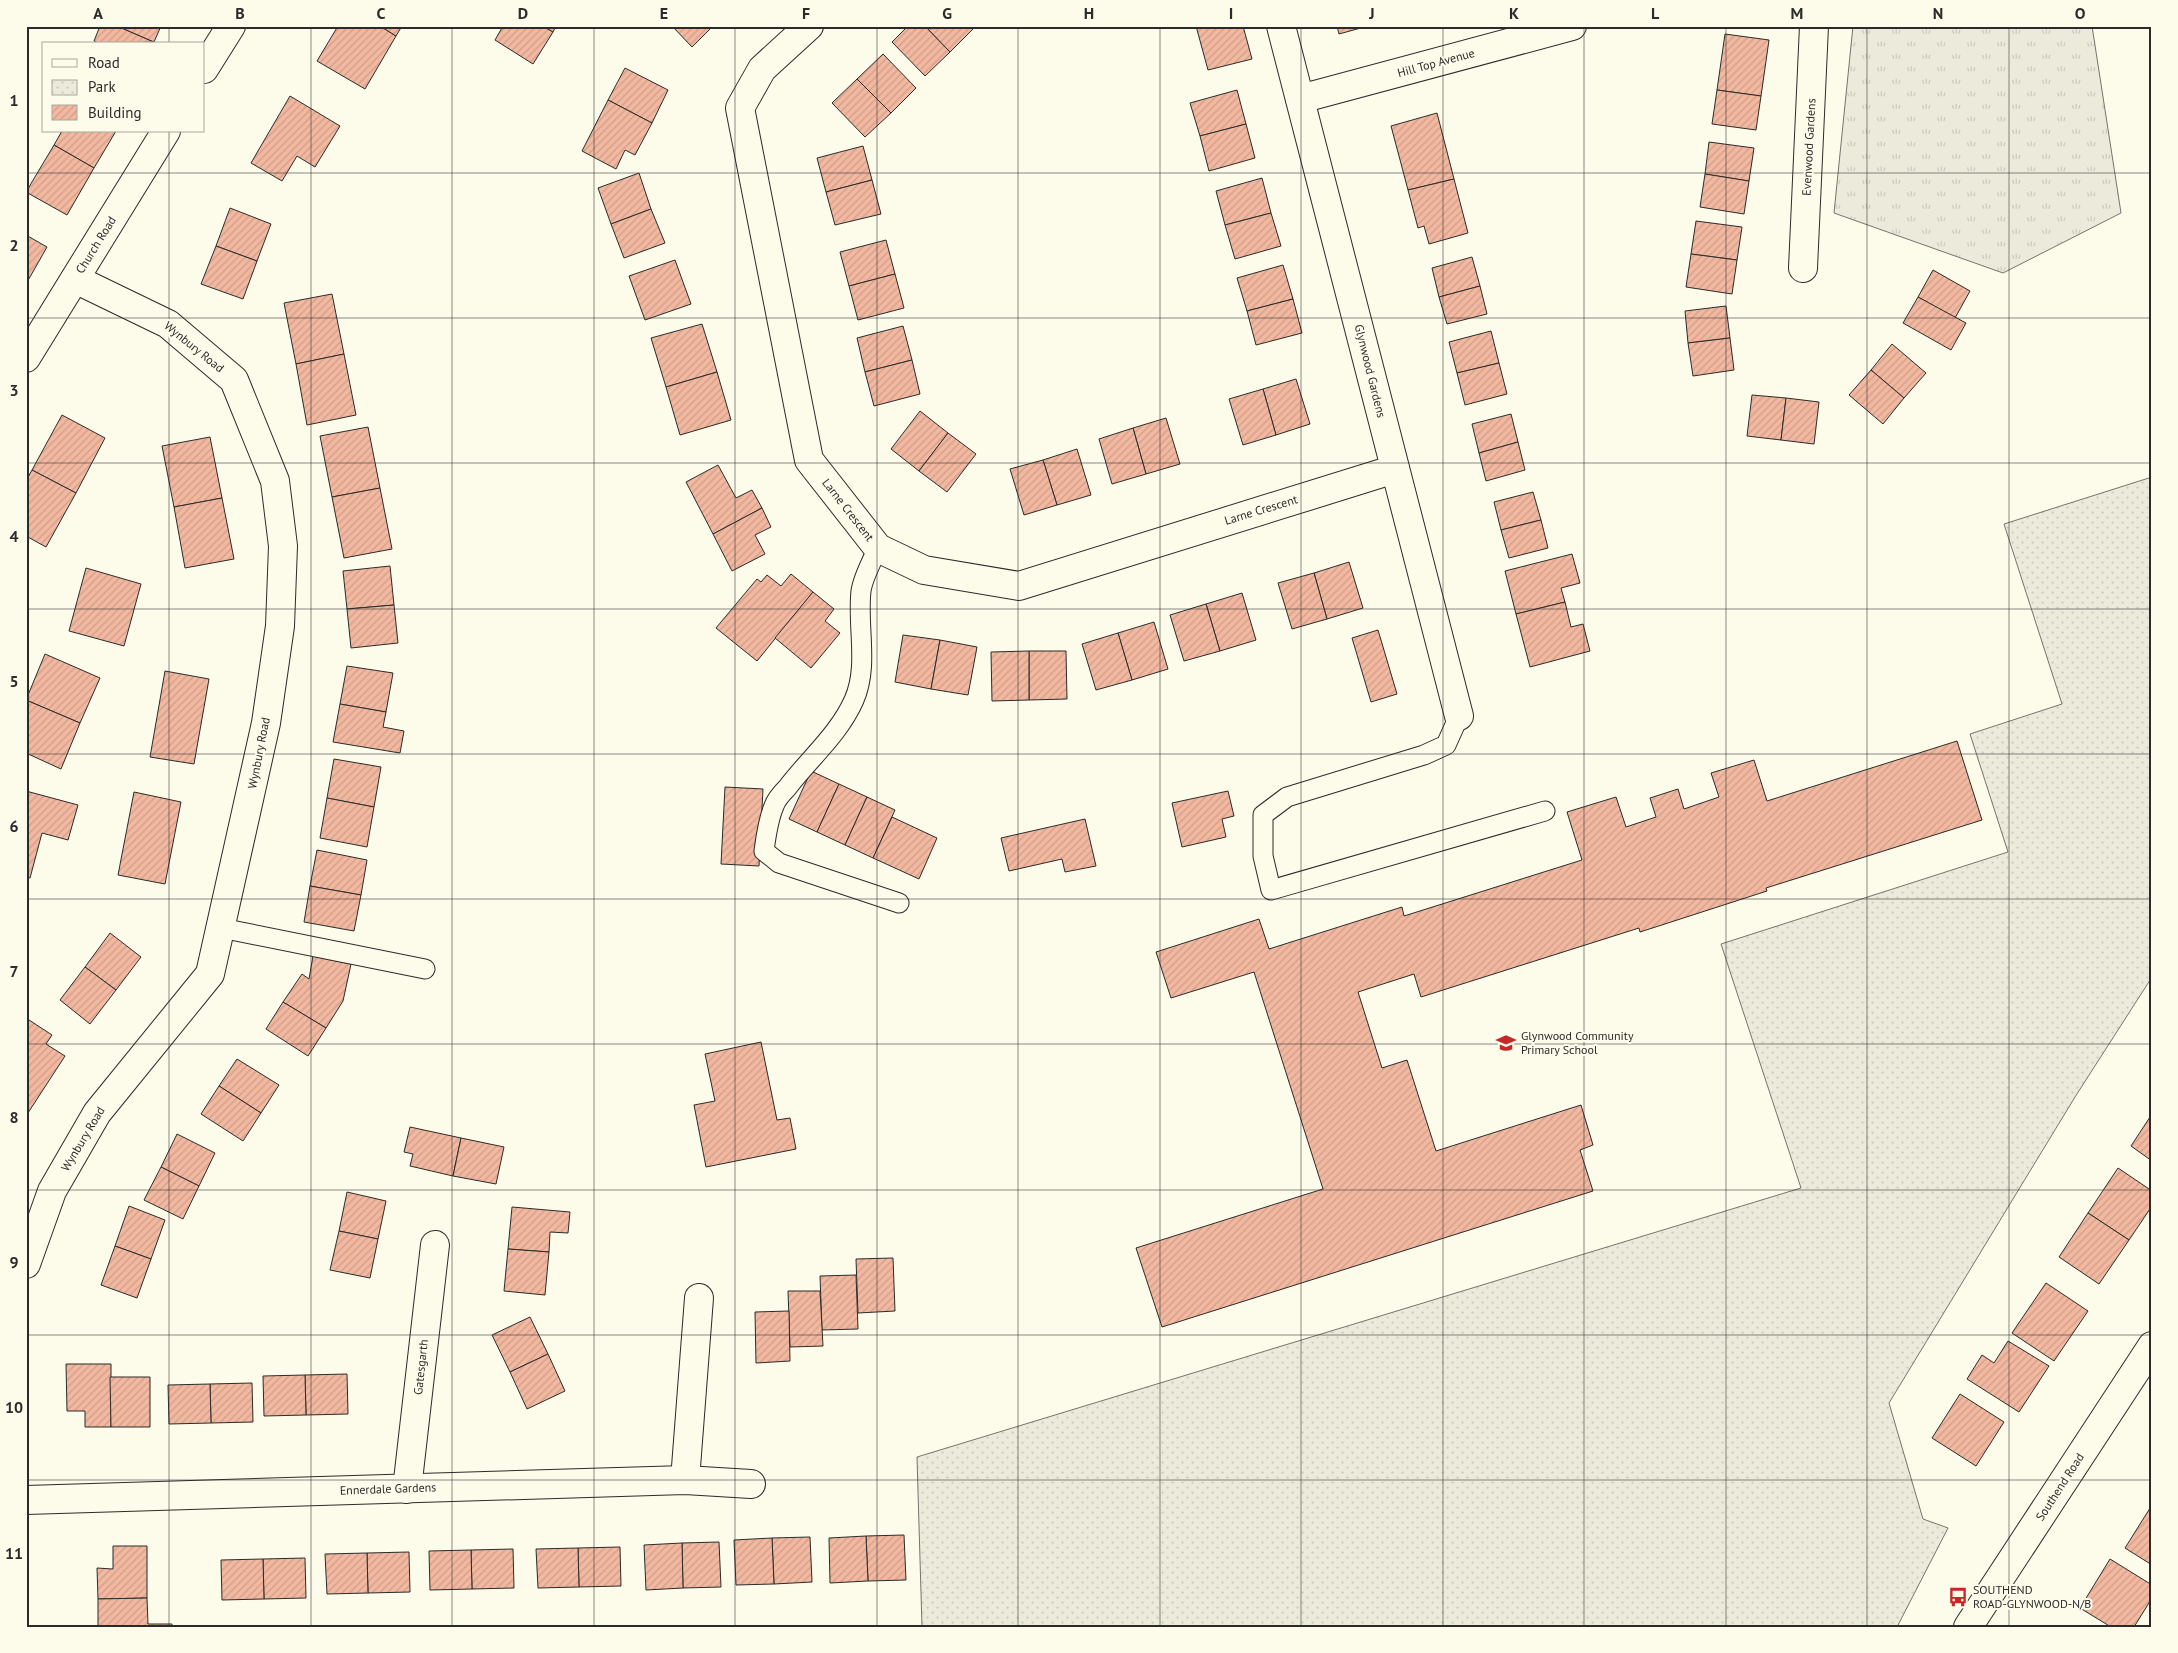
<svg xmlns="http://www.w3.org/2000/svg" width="2178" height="1653" viewBox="0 0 2178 1653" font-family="'PT Sans',sans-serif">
<defs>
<pattern id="grass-tufts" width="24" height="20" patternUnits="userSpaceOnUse" patternTransform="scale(1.25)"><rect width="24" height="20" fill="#ecebdb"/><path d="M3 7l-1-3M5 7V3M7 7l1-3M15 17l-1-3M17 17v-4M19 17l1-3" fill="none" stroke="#cbcabc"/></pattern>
<pattern id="park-dots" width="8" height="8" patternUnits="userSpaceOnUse" patternTransform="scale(1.25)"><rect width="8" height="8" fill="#ecebdb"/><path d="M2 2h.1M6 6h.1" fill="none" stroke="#cbcabc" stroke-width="1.8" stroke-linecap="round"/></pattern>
<pattern id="building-hatch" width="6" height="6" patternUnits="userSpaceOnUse" patternTransform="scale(1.25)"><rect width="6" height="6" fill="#f2b8a0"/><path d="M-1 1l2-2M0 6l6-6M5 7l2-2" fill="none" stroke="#d09e8a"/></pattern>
</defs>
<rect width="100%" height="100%" fill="#fdfbea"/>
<path fill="url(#grass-tufts)" stroke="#74746e" d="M1853 26H2092L2121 213 2003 273 1834 213Z"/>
<path fill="url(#park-dots)" stroke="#74746e" d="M2152 477V977L2075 1097 1889 1403 1923 1519 1948 1528 1897 1627H922L917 1457 1801 1188 1721 944 2008 852 1970 734 2062 704 2004 524Z"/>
<g fill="url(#building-hatch)" stroke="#2b2b2b">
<path d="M100 26H117L154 42 100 44 94 41Z"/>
<path d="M117 26H161L154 42Z"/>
<path d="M338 26H380L396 36 365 89 317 61Z"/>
<path d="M380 26H402L396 36Z"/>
<path d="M503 26H543L553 32 533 64 495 40Z"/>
<path d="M543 26H556L553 32Z"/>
<path d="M672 26H713L692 47Z"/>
<path d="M908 26H925L950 52 925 76 892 42Z"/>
<path d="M925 26H975V27L950 52Z"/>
<path d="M1196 26H1243L1252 59 1208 70Z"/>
<path d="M1337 26H1368L1339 34Z"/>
<path d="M1725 34 1769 40 1761 96 1717 90Z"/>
<path d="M883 54 916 88 891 113 857 79Z"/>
<path d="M625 68 668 90 652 123 608 100Z"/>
<path d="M857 79 891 113 865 137 832 103Z"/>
<path d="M1237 90 1246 124 1200 136 1190 103Z"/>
<path d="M1717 90 1761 96 1756 130 1712 124Z"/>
<path d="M290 96 340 126 315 167 297 156 282 181 251 163Z"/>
<path d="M608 100 652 123 635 155 625 150 616 169 582 151Z"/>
<path d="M1437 113 1454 179 1408 190 1391 126Z"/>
<path d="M1246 124 1255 158 1209 171 1200 136Z"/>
<path d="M62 131H116L94 168 54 145Z"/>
<path d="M1709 142 1754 148 1749 181 1705 174Z"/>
<path d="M54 145 94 168 67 215 26 192Z"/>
<path d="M863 146 872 180 826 192 817 158Z"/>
<path d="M639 173 651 209 611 224 598 188Z"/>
<path d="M1705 174 1749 181 1744 214 1700 207Z"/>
<path d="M1262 178 1271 213 1225 225 1216 191Z"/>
<path d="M1454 179 1468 233 1429 244 1424 226 1418 228 1408 190Z"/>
<path d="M872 180 881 214 835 225 826 192Z"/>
<path d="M230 208 271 224 257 261 216 246Z"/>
<path d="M651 209 665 243 624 258 611 224Z"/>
<path d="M1271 213 1281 246 1235 259 1225 225Z"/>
<path d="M1696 221 1742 227 1737 260 1691 254Z"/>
<path d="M26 235 47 247 26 284Z"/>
<path d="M886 240 895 274 849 286 840 252Z"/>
<path d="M216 246 257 261 243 299 201 284Z"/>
<path d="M1691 254 1737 260 1732 294 1686 287Z"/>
<path d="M1472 257 1480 286 1439 297 1432 268Z"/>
<path d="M675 260 691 304 645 320 629 276Z"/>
<path d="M1283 265 1293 299 1247 311 1237 278Z"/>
<path d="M1933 270 1970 291 1955 318 1918 297Z"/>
<path d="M895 274 904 308 858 320 849 286Z"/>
<path d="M1480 286 1487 314 1447 324 1439 297Z"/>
<path d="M332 294 344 354 296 364 284 303Z"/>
<path d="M1918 297 1966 323 1951 350 1903 323Z"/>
<path d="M1293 299 1302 333 1256 345 1247 311Z"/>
<path d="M1726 306 1730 338 1688 343 1685 311Z"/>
<path d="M702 324 717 372 666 387 651 338Z"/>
<path d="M903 326 912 360 865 372 857 338Z"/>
<path d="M1491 331 1499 363 1457 373 1449 342Z"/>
<path d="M1730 338 1734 370 1693 376 1688 343Z"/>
<path d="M1892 344 1926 373 1904 398 1871 370Z"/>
<path d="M344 354 356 415 307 425 296 364Z"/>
<path d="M912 360 920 394 874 406 865 372Z"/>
<path d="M1499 363 1507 394 1465 405 1457 373Z"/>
<path d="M1871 370 1904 398 1883 424 1849 395Z"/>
<path d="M717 372 731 420 680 435 666 387Z"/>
<path d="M1296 379 1310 424 1276 435 1263 389Z"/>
<path d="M1263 389 1276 435 1243 445 1229 399Z"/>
<path d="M1752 395 1786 398 1781 440 1747 436Z"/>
<path d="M1786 398 1819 402 1814 444 1781 440Z"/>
<path d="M920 411 948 433 919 471 891 449Z"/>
<path d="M1511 414 1518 442 1479 453 1472 424Z"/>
<path d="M62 415 105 438 76 493 32 470Z"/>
<path d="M1166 418 1180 464 1146 474 1133 428Z"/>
<path d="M368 427 380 488 332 497 320 436Z"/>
<path d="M1133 428 1146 474 1112 484 1099 439Z"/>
<path d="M948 433 976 454 947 492 919 471Z"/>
<path d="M210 437 222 498 174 507 162 446Z"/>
<path d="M1518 442 1525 470 1486 481 1479 453Z"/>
<path d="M1077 449 1091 495 1057 505 1043 460Z"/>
<path d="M1043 460 1057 505 1024 515 1010 469Z"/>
<path d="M718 465 736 498 752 490 762 508 713 534 686 482Z"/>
<path d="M32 470 76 493 46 547 26 536V481Z"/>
<path d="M380 488 392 549 344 558 332 497Z"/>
<path d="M1533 492 1541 520 1501 530 1494 502Z"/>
<path d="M222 498 234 559 185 568 174 507Z"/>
<path d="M762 508 771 527 755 535 765 554 732 571 713 534Z"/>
<path d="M1541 520 1548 548 1509 558 1501 530Z"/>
<path d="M1572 554 1580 583 1561 588 1565 602 1516 614 1505 571Z"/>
<path d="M1349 562 1363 608 1327 619 1314 573Z"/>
<path d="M390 566 394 605 347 609 343 571Z"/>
<path d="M86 568 141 584 124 646 69 631Z"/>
<path d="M1314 573 1327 619 1292 629 1278 583Z"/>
<path d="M791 574 813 592 757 661 716 628 757 579 761 582 767 575 781 586Z"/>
<path d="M813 592 834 609 825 621 840 633 811 668 775 638Z"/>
<path d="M1242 593 1256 640 1220 651 1206 604Z"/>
<path d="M1565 602 1571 627 1583 624 1590 651 1530 667 1516 614Z"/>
<path d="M1206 604 1220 651 1184 661 1170 615Z"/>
<path d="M394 605 398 643 351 648 347 609Z"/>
<path d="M1154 622 1168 669 1132 680 1118 633Z"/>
<path d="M1378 630 1397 694 1371 702 1352 638Z"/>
<path d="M1118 633 1132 680 1096 690 1082 644Z"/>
<path d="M903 635 940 640 931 689 895 682Z"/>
<path d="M940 640 977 647 968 695 931 689Z"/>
<path d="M1029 651H1066L1067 699 1029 700Z"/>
<path d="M1029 651V700L992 701 991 652Z"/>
<path d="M45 654 100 678 80 723 26 700Z"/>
<path d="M347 666 393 673 386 712 340 704Z"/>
<path d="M165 671 209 679 194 764 150 757Z"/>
<path d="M26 700 80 723 61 769 26 753Z"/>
<path d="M340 704 386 712 383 727 404 731 400 753 333 742Z"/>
<path d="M1957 741 1982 820 1766 888 1767 891 1640 932 1639 928 1421 997 1414 974 1358 992 1382 1068 1407 1060 1436 1151 1581 1105 1593 1145 1580 1150 1593 1191 1162 1327 1136 1248 1323 1189 1254 972 1171 998 1156 952 1259 919 1269 949 1402 907 1404 916 1582 860 1567 812 1616 797 1626 827 1656 817 1650 798 1678 789 1684 809 1719 797 1711 773 1754 760 1767 801Z"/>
<path d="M334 759 381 767 374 807 327 798Z"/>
<path d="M811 771 839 784 817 832 789 819Z"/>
<path d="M839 784 867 797 845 845 817 832Z"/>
<path d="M725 787 763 789 759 866 721 864Z"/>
<path d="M26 791 78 805 68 840 42 833 30 878 26 877Z"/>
<path d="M1228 791 1234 816 1222 819 1226 837 1182 847 1172 803Z"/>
<path d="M134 792 181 802 165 884 118 875Z"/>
<path d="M867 797 895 810 873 858 845 845Z"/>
<path d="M327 798 374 807 367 847 320 838Z"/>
<path d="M892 817 937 838 919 879 873 858Z"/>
<path d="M1085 819 1096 866 1065 872 1062 859 1009 871 1001 838Z"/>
<path d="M317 850 367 860 361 895 310 886Z"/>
<path d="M310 886 361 895 354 931 304 922Z"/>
<path d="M110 933 141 957 116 990 85 967Z"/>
<path d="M313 956 351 964 343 1001 326 1028 283 1002 302 974 309 979Z"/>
<path d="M85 967 116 990 90 1024 60 1000Z"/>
<path d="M283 1002 326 1028 308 1056 266 1029Z"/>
<path d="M26 1018 52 1035 46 1044 65 1056 26 1116Z"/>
<path d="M761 1042 777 1120 790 1118 796 1149 706 1167 694 1105 715 1101 705 1054Z"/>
<path d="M237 1059 279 1085 261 1113 219 1086Z"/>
<path d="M219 1086 261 1113 243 1141 201 1114Z"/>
<path d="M2152 1114V1161L2131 1146Z"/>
<path d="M410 1127 461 1138 453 1176 410 1166 413 1154 404 1152Z"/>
<path d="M177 1134 215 1153 199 1186 161 1167Z"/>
<path d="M461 1138 504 1147 496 1184 453 1176Z"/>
<path d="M161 1167 199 1186 183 1219 144 1200Z"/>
<path d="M2118 1168 2152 1191V1206L2129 1240 2088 1213Z"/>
<path d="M347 1192 386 1201 378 1239 339 1231Z"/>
<path d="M129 1206 165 1220 151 1259 115 1246Z"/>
<path d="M512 1207 570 1212 568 1233 550 1232 549 1252 508 1249Z"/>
<path d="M2088 1213 2129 1240 2099 1284 2059 1257Z"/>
<path d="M339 1231 378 1239 370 1278 330 1270Z"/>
<path d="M115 1246 151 1259 137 1298 101 1285Z"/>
<path d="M508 1249 549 1252 545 1295 504 1291Z"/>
<path d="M893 1258 895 1311 858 1313 856 1259Z"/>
<path d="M856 1275 858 1329 822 1330 820 1276Z"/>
<path d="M2046 1283 2088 1311 2054 1361 2012 1333Z"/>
<path d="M788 1291H820L823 1346 790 1347Z"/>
<path d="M789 1311 790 1361 756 1363 755 1312Z"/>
<path d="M530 1317 548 1354 510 1372 492 1335Z"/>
<path d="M2008 1341 2049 1366 2019 1412 1967 1379 1982 1355 1994 1363Z"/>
<path d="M548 1354 565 1391 527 1409 510 1372Z"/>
<path d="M66 1364H111V1427H85V1411H67Z"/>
<path d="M347 1374 348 1414 306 1415 305 1375Z"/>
<path d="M305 1375 306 1415 264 1416 263 1376Z"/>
<path d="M110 1377H150V1427H111Z"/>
<path d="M252 1383 253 1422 211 1423 210 1384Z"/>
<path d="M210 1384 211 1423 169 1424 168 1385Z"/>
<path d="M1960 1394 2004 1422 1976 1466 1932 1438Z"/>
<path d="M2152 1505V1565L2125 1548Z"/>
<path d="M904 1535 906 1580 868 1581 866 1536Z"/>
<path d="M866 1536 868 1581 830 1583 829 1538Z"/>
<path d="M810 1537 812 1582 774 1584 772 1538Z"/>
<path d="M772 1538 774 1584 736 1585 734 1540Z"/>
<path d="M719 1542 721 1587 683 1588 682 1543Z"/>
<path d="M682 1543 683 1588 646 1590 644 1545Z"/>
<path d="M113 1546H147V1598L98 1599 97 1568 113 1569Z"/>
<path d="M620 1547 621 1586 579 1587 578 1548Z"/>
<path d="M578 1548 579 1587 538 1588 536 1549Z"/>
<path d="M513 1549 514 1588 472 1589 471 1550Z"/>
<path d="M471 1550 472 1589 430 1590 429 1551Z"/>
<path d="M409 1552 410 1592 368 1593 367 1553Z"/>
<path d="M367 1553 368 1593 327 1594 325 1554Z"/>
<path d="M305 1558 306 1598 264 1599 263 1559Z"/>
<path d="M263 1559 264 1599 222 1600 221 1560Z"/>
<path d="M2110 1559 2152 1585V1598L2134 1627H2111L2080 1608Z"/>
<path d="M147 1598 148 1624H172V1627H98V1599Z"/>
</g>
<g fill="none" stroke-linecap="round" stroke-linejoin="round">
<defs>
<g id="lane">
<path d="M878 548C872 561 863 577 861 591 857 627 869 666 854 700 839 734 809 759 787 788 782 793 776 800 774 806 768 820 766 836 764 851L779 863 899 903"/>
<path d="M1459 716 1446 745 1424 755 1287 797 1263 815V856L1271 890 1545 811"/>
<path d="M221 928 425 969"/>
</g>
<g id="street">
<path d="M809 26 762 69 740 108 809 460 878 548 924 570 1019 586 1395 469"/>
<path d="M1281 26 1459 716"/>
<path d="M204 69 231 26"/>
<path d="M1300 99 1572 26"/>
<path d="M1803 268 1814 26"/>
<path d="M26 358 166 131"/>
<path d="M26 1264 52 1191 97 1113 210 974 266 723 280 626 283 546 275 481 234 380 168 324 75 279"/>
<path d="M685 1480 699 1298"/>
<path d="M407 1489 435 1245"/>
<path d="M26 1500 685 1480 751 1484"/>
</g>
<path id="secondary" d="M1968 1627 2152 1346"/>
</defs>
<use href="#lane" stroke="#2b2b2b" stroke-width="21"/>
<use href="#street" stroke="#2b2b2b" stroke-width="30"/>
<use href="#secondary" stroke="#2b2b2b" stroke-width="30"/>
<use href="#lane" stroke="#fdfbea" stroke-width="19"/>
<use href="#street" stroke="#fdfbea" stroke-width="28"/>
<use href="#secondary" stroke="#fdfbea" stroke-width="28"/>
</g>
<path fill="none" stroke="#2b2b2b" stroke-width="1" stroke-opacity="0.55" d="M169 26V44M311 26V1627M452 26V1627M594 26V1627M735 26V1627M877 26V1627M1018 26V1627M1160 26V1627M1301 26V1627M1443 26V1627M1584 26V1627M1726 26V1627M1867 26V1627M2009 26V1627M169 131V1627M26 173H2152M26 318H2152M26 463H2152M26 609H2152M26 754H2152M26 899H2152M26 1044H2152M26 1190H2152M26 1335H2152M26 1480H2152"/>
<defs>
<symbol id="school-bare" viewBox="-9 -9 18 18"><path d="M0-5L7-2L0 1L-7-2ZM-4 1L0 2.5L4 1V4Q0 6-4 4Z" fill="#c62828" stroke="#fdfbea" stroke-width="2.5" paint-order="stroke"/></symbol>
<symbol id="bus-bare" viewBox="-9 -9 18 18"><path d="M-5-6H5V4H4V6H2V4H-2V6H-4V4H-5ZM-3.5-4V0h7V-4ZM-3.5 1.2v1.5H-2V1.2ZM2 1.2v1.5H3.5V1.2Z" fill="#c62828" stroke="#fdfbea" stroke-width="2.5" paint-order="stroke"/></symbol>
</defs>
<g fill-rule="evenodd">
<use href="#school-bare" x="1492" y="1029" width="28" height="28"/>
<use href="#bus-bare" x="1944" y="1583" width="28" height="28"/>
</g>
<g text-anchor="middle" stroke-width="4" stroke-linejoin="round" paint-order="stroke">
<g font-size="12" fill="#2b2b2b" stroke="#fdfbea">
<text transform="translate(1436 63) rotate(-15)" y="4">Hill Top Avenue</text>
<text transform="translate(1809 147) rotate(-87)" y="4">Evenwood Gardens</text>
<text transform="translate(96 245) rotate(-58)" y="4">Church Road</text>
<text transform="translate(194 347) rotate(39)" y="4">Wynbury Road</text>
<text transform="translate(1370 371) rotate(76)" y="4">Glynwood Gardens</text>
<text transform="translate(848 510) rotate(52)" y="4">Larne Crescent</text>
<text transform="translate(1261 510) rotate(-17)" y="4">Larne Crescent</text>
<text transform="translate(259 753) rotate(-79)" y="4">Wynbury Road</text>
<text transform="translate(83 1139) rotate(-59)" y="4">Wynbury Road</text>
<text transform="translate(421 1367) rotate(-84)" y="4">Gatesgarth</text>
<text transform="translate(2060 1487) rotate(-57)" y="4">Southend Road</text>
<text transform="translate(388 1489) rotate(-2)" y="4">Ennerdale Gardens</text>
</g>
<g font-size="12" fill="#2b2b2b" stroke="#fdfbea" text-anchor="start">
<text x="1521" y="1040">Glynwood Community<tspan x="1521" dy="14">Primary School</tspan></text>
<text x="1973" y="1594">SOUTHEND<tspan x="1973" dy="14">ROAD-GLYNWOOD-N/B</tspan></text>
</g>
</g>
<rect width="2178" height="1653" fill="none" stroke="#fdfbea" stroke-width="55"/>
<rect x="42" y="42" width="162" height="90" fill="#fdfbea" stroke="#a9a89e"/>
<rect x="52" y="59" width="25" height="8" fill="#fdfbea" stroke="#a9a89e"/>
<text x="88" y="68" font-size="15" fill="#2b2b2b">Road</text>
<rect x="52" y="80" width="25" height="15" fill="url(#park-dots)" stroke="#a9a89e"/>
<text x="88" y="92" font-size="15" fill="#2b2b2b">Park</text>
<rect x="52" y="105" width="25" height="15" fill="url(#building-hatch)" stroke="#a9a89e"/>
<text x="88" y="118" font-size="15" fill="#2b2b2b">Building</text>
<rect x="28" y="28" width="2122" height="1598" fill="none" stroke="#2b2b2b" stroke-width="2"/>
<g font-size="16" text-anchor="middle" font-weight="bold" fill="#2b2b2b">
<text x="98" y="19">A</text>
<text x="240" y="19">B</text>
<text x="381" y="19">C</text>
<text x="523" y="19">D</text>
<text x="664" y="19">E</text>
<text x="806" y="19">F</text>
<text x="947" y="19">G</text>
<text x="1089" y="19">H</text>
<text x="1231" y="19">I</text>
<text x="1372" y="19">J</text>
<text x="1514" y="19">K</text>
<text x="1655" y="19">L</text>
<text x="1797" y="19">M</text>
<text x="1938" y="19">N</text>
<text x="2080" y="19">O</text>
<text x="14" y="106">1</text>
<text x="14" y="251">2</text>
<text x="14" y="396">3</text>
<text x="14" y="542">4</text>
<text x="14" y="687">5</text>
<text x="14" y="832">6</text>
<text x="14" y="977">7</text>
<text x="14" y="1123">8</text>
<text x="14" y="1268">9</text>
<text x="14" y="1413">10</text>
<text x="14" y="1559">11</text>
</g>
</svg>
